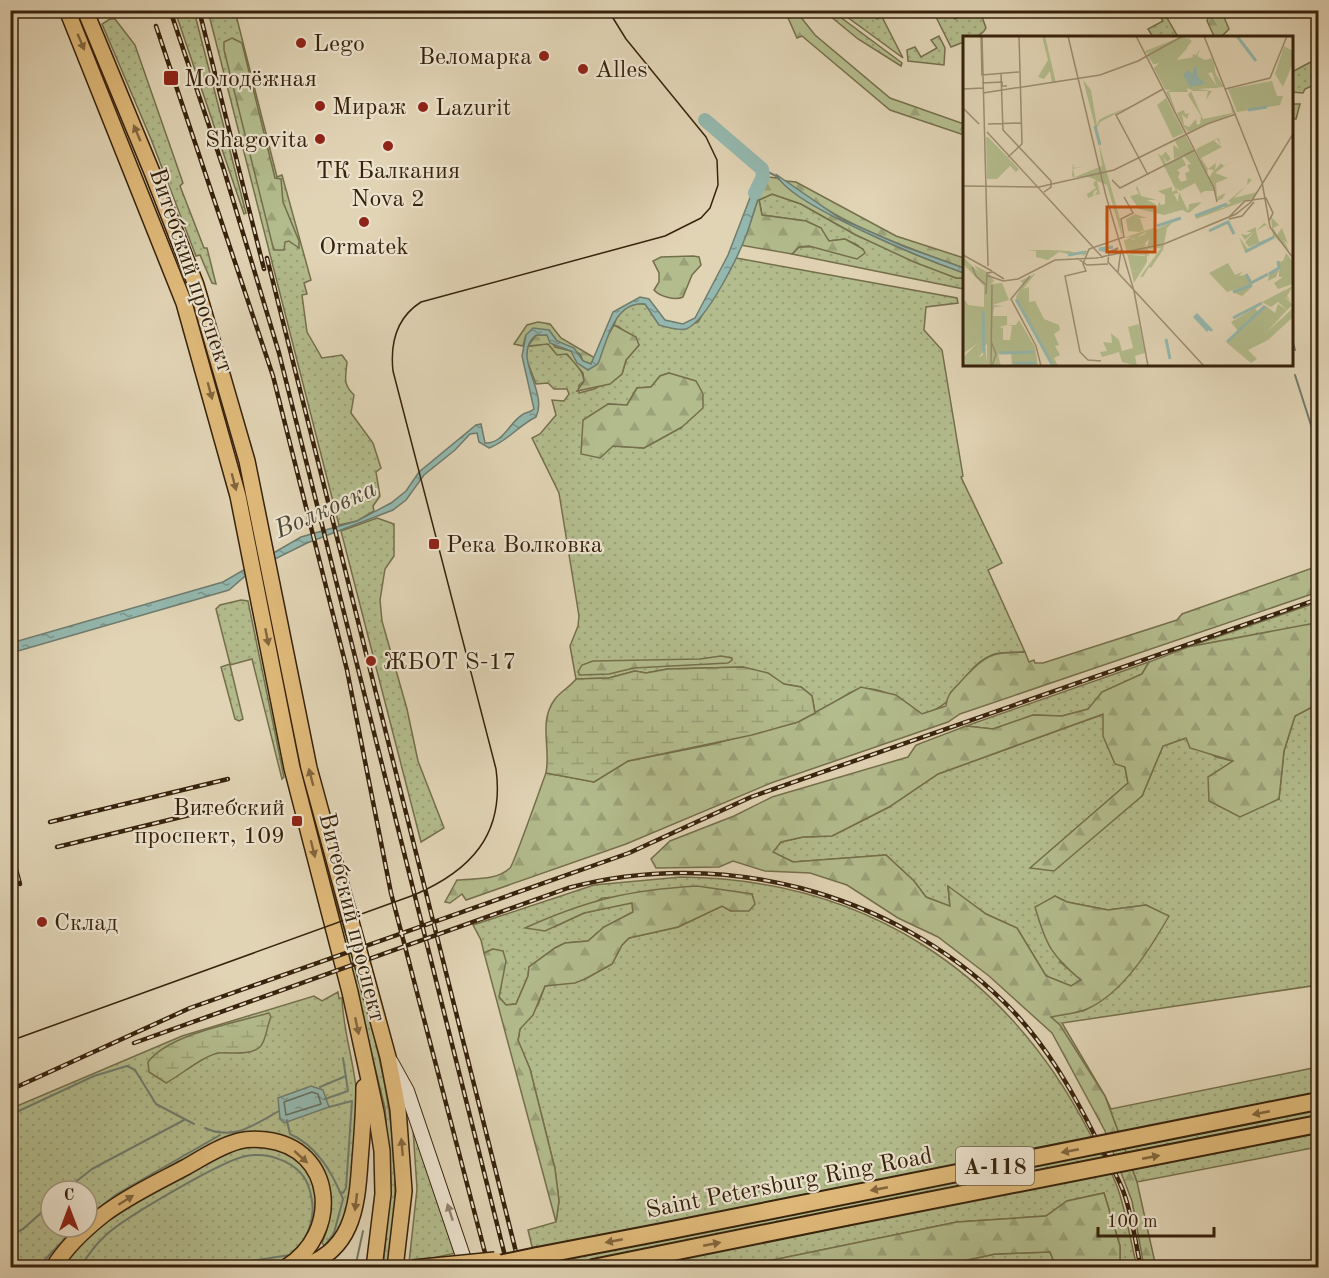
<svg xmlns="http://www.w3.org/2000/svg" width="1329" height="1278" viewBox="0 0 1329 1278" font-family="'Old Standard TT',serif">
<defs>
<pattern id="grass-dots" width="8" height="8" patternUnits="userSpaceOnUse" patternTransform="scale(1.5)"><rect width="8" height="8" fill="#b3bc8d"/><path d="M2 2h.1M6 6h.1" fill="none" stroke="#9ba178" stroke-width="1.8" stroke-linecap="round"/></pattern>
<pattern id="forest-firs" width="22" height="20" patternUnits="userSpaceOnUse" patternTransform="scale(1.5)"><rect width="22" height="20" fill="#b3bc8d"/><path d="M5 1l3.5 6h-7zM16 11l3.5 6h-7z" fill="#9ba178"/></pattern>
<pattern id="wetland-marsh" width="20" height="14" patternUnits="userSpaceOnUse" patternTransform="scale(1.5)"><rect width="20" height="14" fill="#b3bc8d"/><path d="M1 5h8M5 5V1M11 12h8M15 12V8" fill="none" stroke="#9ba178"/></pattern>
<pattern id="water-ripples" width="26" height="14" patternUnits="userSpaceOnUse" patternTransform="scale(1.5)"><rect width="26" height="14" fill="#94b8af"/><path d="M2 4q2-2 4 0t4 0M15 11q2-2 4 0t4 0" fill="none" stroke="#7a958d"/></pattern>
</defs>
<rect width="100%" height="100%" fill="#e1d4b5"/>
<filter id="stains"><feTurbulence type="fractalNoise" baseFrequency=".00333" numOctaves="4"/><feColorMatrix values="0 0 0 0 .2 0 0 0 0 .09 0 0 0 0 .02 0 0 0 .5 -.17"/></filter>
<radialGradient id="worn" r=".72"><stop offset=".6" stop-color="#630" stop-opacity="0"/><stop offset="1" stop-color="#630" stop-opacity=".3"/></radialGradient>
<g fill="url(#grass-dots)" stroke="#756f4c" stroke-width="1.5" fill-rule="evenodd">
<path d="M175 11H194L246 213 244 214Z"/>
<path d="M208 11H235L277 177 282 175 311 280 304 283 307 294 302 295 307 332 322 358 342 355 347 362C346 376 342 384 354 395L351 413 373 443 381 468 376 472 380 496 373 506 374 511 357 521 339 525Z"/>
<path d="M824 11H832L902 63 901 66 858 39Z"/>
<path d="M839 11H872L877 19 882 17 903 58Z"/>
<path d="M933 11H951L955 19 967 14 966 11H980L986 28C982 36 973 38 964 38V42L951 47Z"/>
<path d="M1157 11H1163L1178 37H1153L1148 29 1163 21Z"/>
<path d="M110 19H115L135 45 183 183 180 186 204 248H207L216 284 212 283 200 255 196 256 151 139 102 24Z"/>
<path d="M939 36 945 48 944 65 908 61 907 50 915 47 921 57 937 48 931 40Z"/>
<path d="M1318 58V65L1312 68 1318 83 1305 89 1303 93 1292 92V104H1300L1296 119H1292V72Z"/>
<path d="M772 194 801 204 856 235 956 278H964V289L792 254 799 247 859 246 845 239 829 241 825 239 821 228 806 221 762 215 759 200Z"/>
<path d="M736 258 957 298 958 303 926 307 924 330 942 350 963 476 961 477 1002 563 988 570 1025 652C1014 653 1001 651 992 655 957 670 963 705 922 714 903 700 872 679 848 694 837 701 827 707 815 713L812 696 801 687 784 684 743 667 667 669 646 673 635 671 609 678 576 679 570 646 578 626 579 616 559 493 532 438 540 434 556 415 552 400 564 401 569 394 567 389H554L548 383 536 384 526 358 528 346C534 347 542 343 548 344 562 347 583 367 584 381L579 385V393L594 389 622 374 626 360 639 345 619 327 614 325C618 310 630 302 645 304L663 326 676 329 698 322ZM669 373 682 427 644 448 613 446 608 404 627 405 637 388 651 387 660 376Z"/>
<path d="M377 518 394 524V556L385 569 380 600 382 621 407 709 418 761 444 828 421 842 341 531Z"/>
<path d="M241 600 248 601 284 777 282 779 252 659 230 665 243 719 239 721 235 719 221 667 230 664 216 609 220 605Z"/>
<path d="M1318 602V625L1315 624 1188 647Z"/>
<path d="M1149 662 1142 674 1102 692 1089 709 1062 716 1033 715 993 729 966 726Z"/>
<path d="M1318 704V985L1062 1023 1105 1096 1111 1109 1318 1067V1147L1137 1182 1105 1096 1050 1017 1085 1010 1168 916 1146 905 1108 910 1067 902 1055 896 1060 962 1082 981 1071 986 1046 976 1017 928 986 914 948 887 950 907 926 897 914 881 886 855 793 862 772 852 781 842 803 837 832 836 889 807 938 774 1104 714 1125 767 1128 783 1031 868 1142 796 1163 746 1186 738 1216 757 1233 761 1279 799 1284 751 1295 716Z"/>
<path d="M325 863C361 992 416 1134 387 1267H383L391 1183 385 1108Z"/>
<path d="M681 877C863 879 1006 970 1089 1132 1099 1151 1113 1172 1119 1192 1127 1217 1131 1243 1137 1267H1120V1246L1104 1193 1067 1201 1046 1216 957 1222 739 1267H537L528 1230 556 1222 559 1201 555 1169 530 1069 518 1041 520 1029 538 1005 545 986 585 979 612 964 622 945 629 938 678 927 722 906 731 911 752 894 735 892 602 898 554 927 584 913 632 902 633 912 604 927 588 941 565 943 555 948 529 967 528 976 516 1004 506 1005 499 997 501 987 493 949 484 953 481 940 473 925 594 885Z"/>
<path d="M338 992 339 998H342C343 1032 355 1064 357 1098 359 1122 355 1191 348 1213 343 1226 335 1238 326 1248L322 1243C333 1218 332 1197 321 1172L254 1134 87 1220V1191H51V1227H79L45 1267H11L10 1109 182 1036 314 996 322 1001Z"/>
<path d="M413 1129 456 1253 409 1263 417 1189Z"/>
<path d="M243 1143 286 1150 312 1173 320 1215 297 1256 277 1267 58 1268 110 1213Z"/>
<path d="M1050 1252 1056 1267 930 1268 995 1254Z"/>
</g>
<g fill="url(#forest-firs)" stroke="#756f4c" stroke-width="1.5">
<path d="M1217 10 1229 11 1224 17 1229 29 1222 36H1214L1207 21 1209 14Z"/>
<path d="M785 11H796L815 35 890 98 964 124V135L890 110 802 36 797 38Z"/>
<path d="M232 38 242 43 275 178 281 179 283 202 299 241V248L289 241 285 242 284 250H274L273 247 224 50V42Z"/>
<path d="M768 177 777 178C833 221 898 250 964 273V278H956L914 262 856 235 801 204 772 194 759 200 762 215 806 221 821 228 829 241 845 239 863 249 865 253 857 259 809 246 799 247 792 254 740 245C753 224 755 199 768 177Z"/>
<path d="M786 181 796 182 896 236 964 258V268C902 246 838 224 786 181Z"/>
<path d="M693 256 699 257 701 265 692 275 683 297C675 301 659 296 654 290L659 282V273L653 261 661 257Z"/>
<path d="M538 322 550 324 561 338 595 358 591 364 583 361 580 354 557 341 549 330 526 335 523 346 514 344 527 325Z"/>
<path d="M614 325 636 337 639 345 626 360 622 374 610 384 577 391 584 381 583 373 567 354 557 355 548 344 528 346 536 335H547L555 347 571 351 588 370Z"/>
<path d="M669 373 696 381 703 394V408L682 427 644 448 613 446 600 458 581 454 583 420 608 404 627 405 637 388 651 387 660 376Z"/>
<path d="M1318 566V592L960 714 948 722 771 783 626 844 466 900 462 894 450 903 445 902 457 880C474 878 496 881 510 868 514 864 542 783 546 773L594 782 628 761 709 745 798 722 861 687 896 695 922 714 946 706C947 692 955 689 963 679 987 654 989 653 1025 652L1029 662 1034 660 1035 663H1043L1177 620 1182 614Z"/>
<path d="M1315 623 1318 625V704L1295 716 1284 751 1279 799 1240 817 1209 801 1208 777 1233 761 1190 748 1186 738 1163 746 1142 796 1054 871 1030 868 1128 783 1125 767 1115 764 1103 736V714L938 774 889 807 832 836 803 837 781 842 773 852 793 862 886 855 914 881 926 897 950 906 948 886 986 914 1017 928 1046 976 1071 986 1081 980C1051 955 1046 945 1035 907L1055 896 1067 902 1108 910 1146 905 1169 916C1150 949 1123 993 1087 1009 1076 1014 1062 1014 1051 1017L1060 1025 1105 1096 1137 1182 1156 1267H1144L1132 1201 1105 1131 1052 1033 989 976 938 937 898 918 847 885 810 873 765 871 733 861 719 867 656 868 651 859 670 841 734 816 772 797 908 757 916 745 966 726 993 729 1033 715 1062 716 1088 709 1102 692 1142 674 1149 662 1188 647Z"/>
<path d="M721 656 732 658V660L728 663 634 668 609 674 580 675 578 672 582 665 593 661 700 659Z"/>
<path d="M697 886 752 894 755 904 749 911H731L722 906 678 927 629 938 622 945 612 964 585 979 575 983 545 986 533 1015 520 1029 518 1040 530 1069 555 1169 559 1201 556 1222 484 953 493 949 503 951 506 961 499 997 506 1005 516 1004 528 976 529 967 555 948 565 943 588 941 604 927 633 912 632 903 584 913 545 931 525 928C587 900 629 890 697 886Z"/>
<path d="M1104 1193 1120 1246V1267H1056L1050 1252 995 1254 930 1268 739 1267 957 1222 1046 1216 1067 1201Z"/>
</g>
<g fill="url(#wetland-marsh)" stroke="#756f4c" stroke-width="1.5">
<path d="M743 667 768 673 784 684 801 687 812 696 815 713 798 722 752 735 628 761 594 782 546 773C551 747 538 722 555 699 561 691 570 687 576 679L609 678 635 671 646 673 668 669Z"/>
<path d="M269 1013 271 1017C267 1025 266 1042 260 1047 249 1056 231 1052 219 1053 204 1055 181 1075 166 1083L149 1072 148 1062C169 1034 235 1023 269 1013Z"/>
</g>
<g fill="url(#water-ripples)" stroke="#6f7c6e" stroke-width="1.5">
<path d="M777 175 841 219 905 247 964 268V273C930 261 789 205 777 175Z"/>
<path d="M758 177H768C757 196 754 214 747 233 739 255 707 321 686 329 679 331 666 327 659 325L645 304C614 301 607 341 598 364L588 370 577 363 571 351 550 343 547 335H536C510 356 549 391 536 417 519 425 508 441 489 448L479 442 477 433 470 434 455 450 424 475 406 500 393 510 307 543 251 571 229 590 11 653V643L223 582 301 537 357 521 391 503 406 491 419 472 476 425 481 424 485 443C503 444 509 423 522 415 525 412 530 413 534 409L522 356 526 335 533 328 549 330 557 341 574 348 583 361 591 364 613 312 640 297 649 299 665 320 683 324 695 318 728 255Z"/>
<path d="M311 1086 323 1090 329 1107 284 1123 280 1119 278 1098Z"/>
</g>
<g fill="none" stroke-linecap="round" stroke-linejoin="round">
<path stroke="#666d5e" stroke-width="1.5" d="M312 1092 318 1094 321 1104 286 1115 284 1102Z"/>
<g stroke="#6f7c6e" stroke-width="2">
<path d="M762 169 778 177"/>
<path d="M1292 339 1295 350"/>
<path d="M1295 375 1318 447"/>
<path d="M320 1087 346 1076"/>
<path d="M325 1099 348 1091 343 1058"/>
<path d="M329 1107 352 1101 346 1188 343 1193 340 1192"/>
<path d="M10 1115 94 1076 127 1066 135 1070 156 1104 194 1124"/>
<path d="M287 1121 290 1134C317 1146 332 1172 343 1199L334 1233 326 1244"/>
<path d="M205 1128C233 1141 254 1125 279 1111"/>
<path d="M64 1191 92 1169 184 1120"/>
<path d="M87 1217 117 1194 220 1135"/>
<path d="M10 1236 23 1229 51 1204"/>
<path d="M250 1261 290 1255 302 1243"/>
<path d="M37 1268 76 1227"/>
<path d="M80 1268C87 1256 96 1244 106 1235 124 1218 223 1160 246 1156 269 1152 299 1162 308 1185 315 1205 314 1220 305 1238"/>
<path d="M355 1268 363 1231"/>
</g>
<path stroke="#94b8af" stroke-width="14" d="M705 120 762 169 763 177 755 193"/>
<defs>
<path id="secondary" d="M391 1062 407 1091 467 1268"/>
<g id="primary">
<path d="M67 10 184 303 238 496 292 768 350 992 376 1112 382 1151 383 1194 374 1268"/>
<path d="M85 10 152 172 196 285 247 461 309 768 388 1057 398 1109 404 1191 395 1268"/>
<path d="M297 1268C352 1254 357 1209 360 1161 362 1136 364 1112 364 1087"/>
</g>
<path id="trunk" d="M53 1268C66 1247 84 1230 103 1215 128 1196 158 1182 186 1167 202 1158 220 1146 239 1141 247 1139 257 1139 266 1140 335 1148 342 1234 285 1268"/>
<g id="motorway">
<path d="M537 1256 672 1230"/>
<path d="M593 1268 846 1217"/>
</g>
</defs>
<use href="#secondary" stroke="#37220c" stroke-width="16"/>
<use href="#primary" stroke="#37220c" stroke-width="18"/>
<use href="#trunk" stroke="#37220c" stroke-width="18"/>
<use href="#motorway" stroke="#37220c" stroke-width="20"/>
<use href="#secondary" stroke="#ece3cf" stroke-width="14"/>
<use href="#primary" stroke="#e0ba7a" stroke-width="15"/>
<use href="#trunk" stroke="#e0ba7a" stroke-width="15"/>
<use href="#motorway" stroke="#e0ba7a" stroke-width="16"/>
<path stroke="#37220c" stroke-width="1.5" d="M10 1041 414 895C470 871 505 835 496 769L393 371C390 343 396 318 421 302L665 236 701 218 710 208 718 185 717 160 706 137 626 39 608 10"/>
<defs>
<g id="rail">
<path d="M170 10 224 170 279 353 508 1268"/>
<path d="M199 10 264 269"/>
<path d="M156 26 273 376 347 670 391 893 489 1268"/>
<path d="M267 258 520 1268"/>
<path d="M50 822 228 779"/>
<path d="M10 847 20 884"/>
<path d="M57 847 235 804"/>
<path d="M134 1043 568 888C719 847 891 891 1004 1002 1046 1043 1073 1092 1099 1144 1107 1159 1116 1173 1122 1188 1132 1212 1135 1242 1141 1268"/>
<path d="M10 1090 190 1008 629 853 751 797 1318 599"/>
</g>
</defs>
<use href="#rail" stroke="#37220c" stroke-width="4.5"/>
<use href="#rail" stroke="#ece3cf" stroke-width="2" stroke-dasharray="7" stroke-linecap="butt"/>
<defs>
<path id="primary-bridge" d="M413 1268 495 1260"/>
<g id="motorway-bridge">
<path d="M846 1217 1318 1124"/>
<path d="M672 1230 1318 1101"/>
<path d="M481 1268 537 1256"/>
</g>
</defs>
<use href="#primary-bridge" stroke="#37220c" stroke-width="18" stroke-linecap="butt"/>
<use href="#motorway-bridge" stroke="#37220c" stroke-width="20" stroke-linecap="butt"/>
<use href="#primary-bridge" stroke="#e0ba7a" stroke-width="15"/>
<use href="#motorway-bridge" stroke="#e0ba7a" stroke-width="16"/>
</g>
<defs><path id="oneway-solid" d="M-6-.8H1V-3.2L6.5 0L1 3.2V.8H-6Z" transform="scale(1.5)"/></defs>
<g fill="#83663d">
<use href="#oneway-solid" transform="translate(81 42) rotate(67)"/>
<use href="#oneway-solid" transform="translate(137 133) rotate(-113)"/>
<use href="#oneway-solid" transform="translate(210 391) rotate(75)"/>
<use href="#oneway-solid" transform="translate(234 482) rotate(75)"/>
<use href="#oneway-solid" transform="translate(267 637) rotate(79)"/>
<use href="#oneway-solid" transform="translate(311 777) rotate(-105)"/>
<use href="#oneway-solid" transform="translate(313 849) rotate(76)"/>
<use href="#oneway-solid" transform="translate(357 1026) rotate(78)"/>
<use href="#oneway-solid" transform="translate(1261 1113) rotate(169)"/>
<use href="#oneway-solid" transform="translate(402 1147) rotate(-95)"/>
<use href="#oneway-solid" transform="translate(1070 1151) rotate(169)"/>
<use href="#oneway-solid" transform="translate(301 1157) rotate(42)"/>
<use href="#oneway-solid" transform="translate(1151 1157) rotate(-11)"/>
<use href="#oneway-solid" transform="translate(879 1189) rotate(169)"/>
<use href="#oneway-solid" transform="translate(126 1200) rotate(-32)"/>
<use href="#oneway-solid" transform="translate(356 1202) rotate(97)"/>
<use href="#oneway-solid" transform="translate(614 1241) rotate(169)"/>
<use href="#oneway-solid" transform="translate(712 1244) rotate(-11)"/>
</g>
<use fill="#92826e" href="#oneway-solid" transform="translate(450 1212) rotate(-108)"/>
<g fill="#8f2418" stroke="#ece3cf" stroke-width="2">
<circle cx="301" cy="43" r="6"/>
<circle cx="544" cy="56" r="6"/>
<circle cx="583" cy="69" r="6"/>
<rect x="163" y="70" width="16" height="16" rx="3"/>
<circle cx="320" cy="106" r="6"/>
<circle cx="423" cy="107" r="6"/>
<circle cx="320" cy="139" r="6"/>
<circle cx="388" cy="146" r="6"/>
<circle cx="364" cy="222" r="6"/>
<rect x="428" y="538" width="12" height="12" rx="3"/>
<circle cx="371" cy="661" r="6"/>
<rect x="291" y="815" width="12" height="12" rx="3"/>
<circle cx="42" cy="922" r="6"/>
</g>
<g text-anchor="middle" stroke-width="4.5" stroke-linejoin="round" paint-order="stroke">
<rect fill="#ece3cf" stroke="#6d5c46" stroke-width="1.5" x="956" y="1147" width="78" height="38" rx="4.5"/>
<g font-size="22" font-weight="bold" fill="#37220c">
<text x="995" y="1174">А-118</text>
</g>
<g font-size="24" fill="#37220c" stroke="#ece3cf" text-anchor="start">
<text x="313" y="51">Lego</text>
<text x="532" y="64" text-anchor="end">Веломарка</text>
<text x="595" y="77">Alles</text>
<text x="184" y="86">Молодёжная</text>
<text x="332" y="114">Мираж</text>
<text x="435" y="115">Lazurit</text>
<text x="308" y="147" text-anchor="end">Shagovita</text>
<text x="388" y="178" text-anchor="middle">ТК Балкания<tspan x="388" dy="28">Nova 2</tspan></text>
<text x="364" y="254" text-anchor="middle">Ormatek</text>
<text x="446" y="552">Река Волковка</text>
<text x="383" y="669">ЖБОТ S-17</text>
<text x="285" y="815" text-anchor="end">Витебский<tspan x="285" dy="28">проспект, 109</tspan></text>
<text x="54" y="930">Склад</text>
</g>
<g font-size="24" fill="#37220c" stroke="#ece3cf">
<text transform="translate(192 270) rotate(71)" y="8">Витебский проспект</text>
<text transform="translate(353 917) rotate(76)" y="8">Витебский проспект</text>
<text transform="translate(789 1182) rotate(-11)" y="8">Saint Petersburg Ring Road</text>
</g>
<g font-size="26" font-style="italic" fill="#4e4835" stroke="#ece3cf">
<text transform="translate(325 508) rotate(-24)" y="9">Волковка</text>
</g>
</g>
<g transform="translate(963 36)">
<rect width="330" height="330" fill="#e1d4b5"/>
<path d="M220 0 224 3 229 0 226 3 229 5 214 24 232 21 237 13 234 21 240 25 248 23 249 29 251 26 252 37 261 51 235 53 249 55 243 64 245 55H228L240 83 269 77 268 69 271 77 225 96 221 91 214 77 221 74 222 78 226 77 224 83 219 78 221 89 226 91 233 83 234 89 237 88 238 80 225 59 229 54 223 51 225 56H206L213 76 203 56 208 54H203L194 38 196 27 191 28 186 22 184 17 190 15 183 17 182 15ZM247 28 248 33 254 51H244L236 38 242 29ZM120 44 128 54 134 90 136 84 141 81 170 69 137 86 133 94ZM222 99 246 142 251 134 245 133 244 138 233 114 235 112 255 102 256 103 258 109 254 103 251 105 259 111 238 122 245 133 253 127 252 134 258 127 261 130 267 126 252 137 265 142 253 147 254 161 263 157 259 163 253 165 255 162 254 161 251 155H242L238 157 242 165 232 147 217 155 213 152 215 157 211 158 215 166 216 156 225 175 226 168 239 166 226 177 219 174 201 179 176 173 167 160 176 158 173 152 174 150 178 160 194 164H184L192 168 193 176 196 166 198 169 202 168V159L195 155 209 151V156L213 154 195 118 199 120 202 116H203L208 123 204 126 200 120 203 128 219 121 223 129 214 134 217 137 215 141 218 146 224 144 222 137 227 135 224 129 228 128 220 119 211 123 210 109 216 113 212 105 195 114ZM136 108 158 187 159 201 144 149 134 145 137 158 132 159 135 154 131 155 130 160 125 162 124 158 133 152 130 148 133 144 126 141H110L109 139 110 127 111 132 121 130 110 133 112 141 139 130ZM172 178 184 182H177L181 194 177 196 165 195 163 183ZM308 181 316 189 310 192 314 199 319 192 325 208 330 209 325 208 321 204 326 215 312 201 282 216 276 201 285 213 295 207 286 211 282 206 292 195 282 204 278 198 284 199 289 196H283L293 191V195L301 187 303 188 308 198 303 189 293 195 296 206 310 201ZM210 186 204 192 200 214 188 232 186 231 180 241H177L198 212 184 213V226L171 247 161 204 174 203 184 212 186 203 173 202ZM184 215 168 218 182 219 179 231 171 236 165 217ZM0 221 17 237 11 229 26 237 31 245 28 248 39 247 46 264 29 269 41 270 31 271 30 280H44V289L36 291 40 292V304H47L49 290 45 289H53L56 284 72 311 75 330H49L48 317 35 318 38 330H18L24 326V307L16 322 23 319V323L17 330 10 329 6 330H0V323L5 330 11 328 16 329 15 307 0 318V267L2 264 5 269 21 271V250L1 229ZM73 237 60 253 66 251V266L72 265 81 283 96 289 97 294 91 298 96 309 92 310 97 319 91 322 95 330H89L53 261 60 247 57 245ZM330 250 324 260 328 265 321 260 330 269 324 274 315 266 308 271 299 266ZM176 288 182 317 172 320 174 330 159 326 156 316 139 321 137 316 144 315 140 306 149 307 148 297 156 304 159 315 170 312 165 291Z" fill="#b3bc8d" fill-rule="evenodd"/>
<path d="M285 142 289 144 271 162 294 156 290 162 233 183V179L263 171H258L268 167 265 165 284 149ZM193 191 190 199 181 202 183 196 174 201 186 203 182 207 185 213 186 221 182 216 168 219 184 220 179 231 171 236 165 219 184 211 170 202 163 208 164 214 161 205 168 201 160 202ZM64 214H88L107 215 112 217 129 214 124 216 123 217 122 219 118 220 123 216 109 219 96 216 85 224 73 221V215ZM323 217 330 226V248L315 253 311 247 320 241H316V234L313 241 305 245 306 238 317 234 314 227 320 225ZM265 227 272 239 279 236 276 240 283 239 289 251 279 260 269 256 286 249 264 256 246 237ZM315 268 324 274 304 296 330 272V281L305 304 285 314 294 323 288 327 264 307 303 270 312 277ZM21 304 24 326 18 330 4 329 0 321 15 307 16 322 20 319Z" fill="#b3bc8d"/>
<path d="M292 272 295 276 275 295 268 286Z" fill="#b3bc8d"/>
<path d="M321 10 330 15V27L320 51 312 38ZM309 45 314 60H320L317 69 274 76 265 53Z" fill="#b3bc8d"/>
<path d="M79 0H82L93 47H89L87 35 81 43 75 41 85 24ZM221 1 224 13 200 33 210 40 228 31 230 18 242 24 249 22 255 48 251 36 245 37 255 52 202 53 191 32 196 27 190 28 187 21ZM203 62 221 97 210 102 194 69ZM23 101H25L56 133 53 136 47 130 34 143H24Z" fill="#b3bc8d"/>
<path d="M234 30V39L242 48 227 51 220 38 226 34 230 39V33Z" fill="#94b8af"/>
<path fill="none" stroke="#94b8af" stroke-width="3" d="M274 0 293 25M285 74 304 71M132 90 137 109M232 180 264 168M194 190 218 182M246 195 265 186 271 198M143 215 136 213 150 211M282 216 311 201M105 219 123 216M283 238 288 247 305 238M306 238 316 232 315 225M270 256 289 249M53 263 90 330M20 275 21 317M233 278 249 295M231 280 245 295M270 282 299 267M203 303 207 323M264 306 302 270M36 317 71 316M50 327H73"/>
<path fill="none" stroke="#9d8d71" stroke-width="1.5" d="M18 0 19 39 56 36M19 0 25 230M105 0 143 160 171 255 185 330M173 0 223 98M173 0 251 152 254 166M241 0 299 146 307 191 330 222M38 38 40 94 88 145V151L81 156M19 47 39 46V50H44M0 53 20 52M262 53 307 42 324 0M20 57 137 39 175 25 220 0M0 72 16 88M25 88 58 87M24 96 140 222M45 121 59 108 56 0M185 139 153 79 200 53M149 144 157 152 232 114M0 150 76 151 151 134 244 88 273 78M266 181 282 165 303 162 310 177 306 185M266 183 279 180 291 166M151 217 155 212 146 216 145 226 241 330M0 219 29 235M114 222 124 229 145 228M9 231 13 240 23 249M155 236 158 214M23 239 40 245 55 243 92 224 133 222 201 208 273 178 288 166 330 98M67 240 48 263 73 310 78 330M23 258 24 237 30 236 41 243M28 305 33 318 29 330M138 325 125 324 117 316 102 240 123 235 120 228 126 213 161 201 158 183 170 177 161 161M28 330 29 249"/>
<path fill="#c54e0c" fill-opacity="0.15" stroke="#c54e0c" stroke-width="3" d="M144 171H192V216H144Z"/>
<rect width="330" height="330" fill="none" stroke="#37220c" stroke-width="3"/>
</g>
<rect width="1329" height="1278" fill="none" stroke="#e1d4b5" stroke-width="36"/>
<rect x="12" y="12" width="1305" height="1254" fill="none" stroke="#37220c" stroke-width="3"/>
<rect x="18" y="18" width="1293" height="1242" fill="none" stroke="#37220c" stroke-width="1.5"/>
<g transform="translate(69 1209)"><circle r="28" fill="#ece3cf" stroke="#a49681" stroke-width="1.5"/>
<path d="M0-4.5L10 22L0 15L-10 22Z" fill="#8f2418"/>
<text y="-9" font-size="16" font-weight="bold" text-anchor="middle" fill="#37220c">С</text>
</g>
<path d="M1098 1227v9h116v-9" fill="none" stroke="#37220c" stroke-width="3"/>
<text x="1107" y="1227" font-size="18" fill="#37220c" stroke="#ece3cf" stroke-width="4.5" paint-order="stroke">100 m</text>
<rect width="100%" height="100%" filter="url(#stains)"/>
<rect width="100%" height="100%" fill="url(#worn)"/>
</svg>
